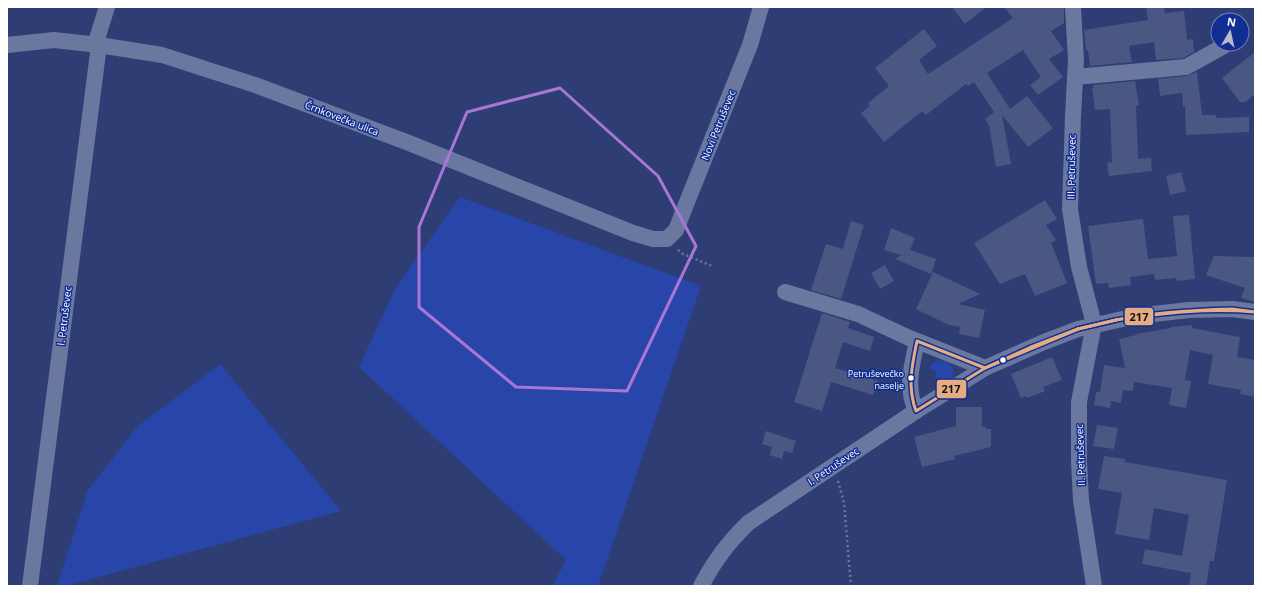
<svg xmlns="http://www.w3.org/2000/svg" width="1262" height="593" viewBox="0 0 1262 593" font-family="'Open Sans',sans-serif">
<rect width="100%" height="100%" fill="#2e3d73"/>
<g fill="#2846a9">
<path d="M460 197 701 286 598 586H552L566 560 359 367 395 289Z"/>
<path d="M944 360C961 367 954 387 937 384L938 382 934 369 930 370V366L936 361Z"/>
<path d="M220 364 341 511 66 586H57L88 490 138 426Z"/>
</g>
<g fill="#4b5783">
<path d="M952 7H986L965 24Z"/>
<path d="M1004 7H1064V23L1051 31 1064 50 1049 59 1063 77 1038 95 1030 85 1041 77 1023 50 987 73 1010 109 1027 96 1053 128 1028 147 1002 115 1011 164 996 167 989 125 985 119 994 112 974 82 968 86 966 84 926 115 922 111 884 142 861 113 870 106 868 103 889 86 875 68 924 29 937 46 919 60 928 74 1013 18Z"/>
<path d="M1146 7H1164L1165 13 1184 11 1187 40 1193 39 1194 52 1183 58 1156 60 1154 42 1129 46 1132 62 1090 66 1088 50H1086L1084 30 1148 20Z"/>
<path d="M1255 52V94L1245 102H1240L1222 78Z"/>
<path d="M1197 72 1202 115H1216V118L1249 117V132L1186 135 1185 106 1183 107 1182 93 1160 96 1158 79 1187 76Z"/>
<path d="M1135 81 1139 105 1136 106 1138 159 1151 158 1152 171 1109 176 1107 163 1112 162 1110 109 1095 110 1092 88H1094L1093 85Z"/>
<path d="M1181 172 1186 191 1170 195 1166 176Z"/>
<path d="M1045 200 1057 219 1046 225 1056 240 1051 243 1067 283 1035 296 1025 274 1000 284 974 243Z"/>
<path d="M1189 215 1195 279 1177 281 1176 278 1155 280 1154 274 1130 277 1131 285 1109 288 1108 283 1096 284 1088 226 1143 219 1148 259 1177 256 1173 216Z"/>
<path d="M851 221 864 225 841 299 811 290 826 244 843 249Z"/>
<path d="M891 228 915 238 910 250 936 259 931 274 895 259 901 255 884 250Z"/>
<path d="M1214 256 1255 257V302L1241 298 1245 288 1206 275Z"/>
<path d="M885 265 894 281 880 289 871 273Z"/>
<path d="M933 272 980 294 958 304 985 310 979 338 959 334 960 327 949 325 916 309Z"/>
<path d="M822 313 850 322 848 328 874 337 870 351 843 342 835 368 878 381 873 395 831 382 822 411 794 402Z"/>
<path d="M1192 325V328L1240 337 1237 357 1255 360V397L1240 394 1241 390 1208 384 1213 355 1190 350 1185 380 1191 381 1186 408 1169 405 1172 388 1134 382 1133 391 1123 390 1121 403 1111 401 1110 408 1094 405 1096 392H1100L1104 365 1125 368 1119 339 1136 335V334L1171 328V327Z"/>
<path d="M1052 357 1062 380 1043 387 1045 391 1027 398 1026 396 1021 398 1011 374Z"/>
<path d="M956 407H982V427H986V429H991V447L954 456 955 459 922 467 914 437 956 426Z"/>
<path d="M1097 425 1118 428 1114 449 1093 446Z"/>
<path d="M766 431 796 441 792 453 784 451 782 459 770 455 772 447 762 444Z"/>
<path d="M1104 456 1125 459V462L1227 480 1214 561H1210L1206 586H1189L1191 573 1142 564 1145 549 1182 556 1189 515 1154 508 1149 540 1115 534 1122 493 1098 489Z"/>
</g>
<g fill="none" stroke-linecap="round" stroke-linejoin="round">
<g stroke="#6a779e" stroke-width="2.5" stroke-dasharray="2 3" stroke-linecap="butt">
<path d="M678 250 683 254 712 266"/>
<path d="M838 481 844 503 851 586"/>
</g>
<g stroke="#6a779e" stroke-width="16">
<path d="M1073 7 1076 60 1073 116 1070 209 1079 267 1094 324 1079 402V461L1081 500 1094 586"/>
<path d="M7 45 54 40 99 45 162 55 258 86 409 143 633 233 653 239H667L676 230 689 197 750 45 761 7"/>
<path d="M95 45 107 7"/>
<path d="M1075 77 1186 67 1224 46"/>
<path d="M785 292 858 314 907 337 985 368"/>
<path d="M916 411C905 386 912 366 917 341"/>
<path d="M30 586 99 45"/>
<path d="M701 586C715 560 727 544 748 523L916 411 985 368 1044 342 1078 329 1136 316 1189 310 1232 309 1255 312"/>
</g>
<defs>
<g id="bus-1">
<path d="M1232 309 1255 312C1206 308 1165 313 1116 320 1154 312 1193 310 1232 309Z"/>
<path d="M1078 329 1116 320"/>
<path d="M1078 329 1116 320"/>
<path d="M917 341 985 368 916 411C907 387 912 365 917 341Z"/>
<path d="M985 368 1031 347 1078 329"/>
<path d="M985 368 1078 329"/>
</g>
</defs>
<use href="#bus-1" stroke="#112e90" stroke-width="6"/>
<use href="#bus-1" stroke="#e5ac83" stroke-width="3"/>
</g>
<path fill="none" stroke="#a976d5" stroke-width="3" stroke-linejoin="round" d="M560 88 658 176 696 246 627 391 516 387 419 307V227L467 112Z"/>
<g fill="#fff" stroke="#112e90" stroke-width="1.5">
<circle cx="1003" cy="360" r="3.5"/>
<circle cx="911" cy="378" r="3.5"/>
</g>
<g text-anchor="middle" stroke-width="3" stroke-linejoin="round" paint-order="stroke">
<g font-size="9" fill="#fff" stroke="#112e90" text-anchor="end">
<text x="904" y="377">Petruševečko<tspan x="904" dy="12">naselje</tspan></text>
</g>
<g font-size="10" fill="#fff" stroke="#112e90">
<text transform="translate(342 118) rotate(21)" y="4">Črnkovečka ulica</text>
<text transform="translate(718 125) rotate(-68)" y="4">Novi Petruševec</text>
<text transform="translate(1071 167) rotate(-89)" y="4">III. Petruševec</text>
<text transform="translate(64 316) rotate(-83)" y="4">I. Petruševec</text>
<text transform="translate(1080 455) rotate(-92)" y="4">II. Petruševec</text>
<text transform="translate(833 466) rotate(-34)" y="4">I. Petruševec</text>
</g>
</g>
<g stroke="#112e90" stroke-width="1.5">
<rect x="1124" y="307" width="30" height="19" rx="4" fill="#e5ac83"/>
<rect x="936" y="379" width="31" height="20" rx="4" fill="#e5ac83"/>
</g>
<g font-size="11" text-anchor="middle" font-weight="bold" fill="#111">
<text x="1139" y="321">217</text>
<text x="951" y="393">217</text>
</g>
<rect width="1262" height="593" fill="none" stroke="#ffffff" stroke-width="16"/>
<g transform="translate(1230 32) rotate(9)"><circle r="19" fill="#112e90" stroke="#7082bc"/>
<path d="M0-3L7 15L0 10L-7 15Z" fill="#b6bbce"/>
<text y="-6" font-size="11" font-weight="bold" text-anchor="middle" fill="#ffffff">N</text>
</g>
</svg>
